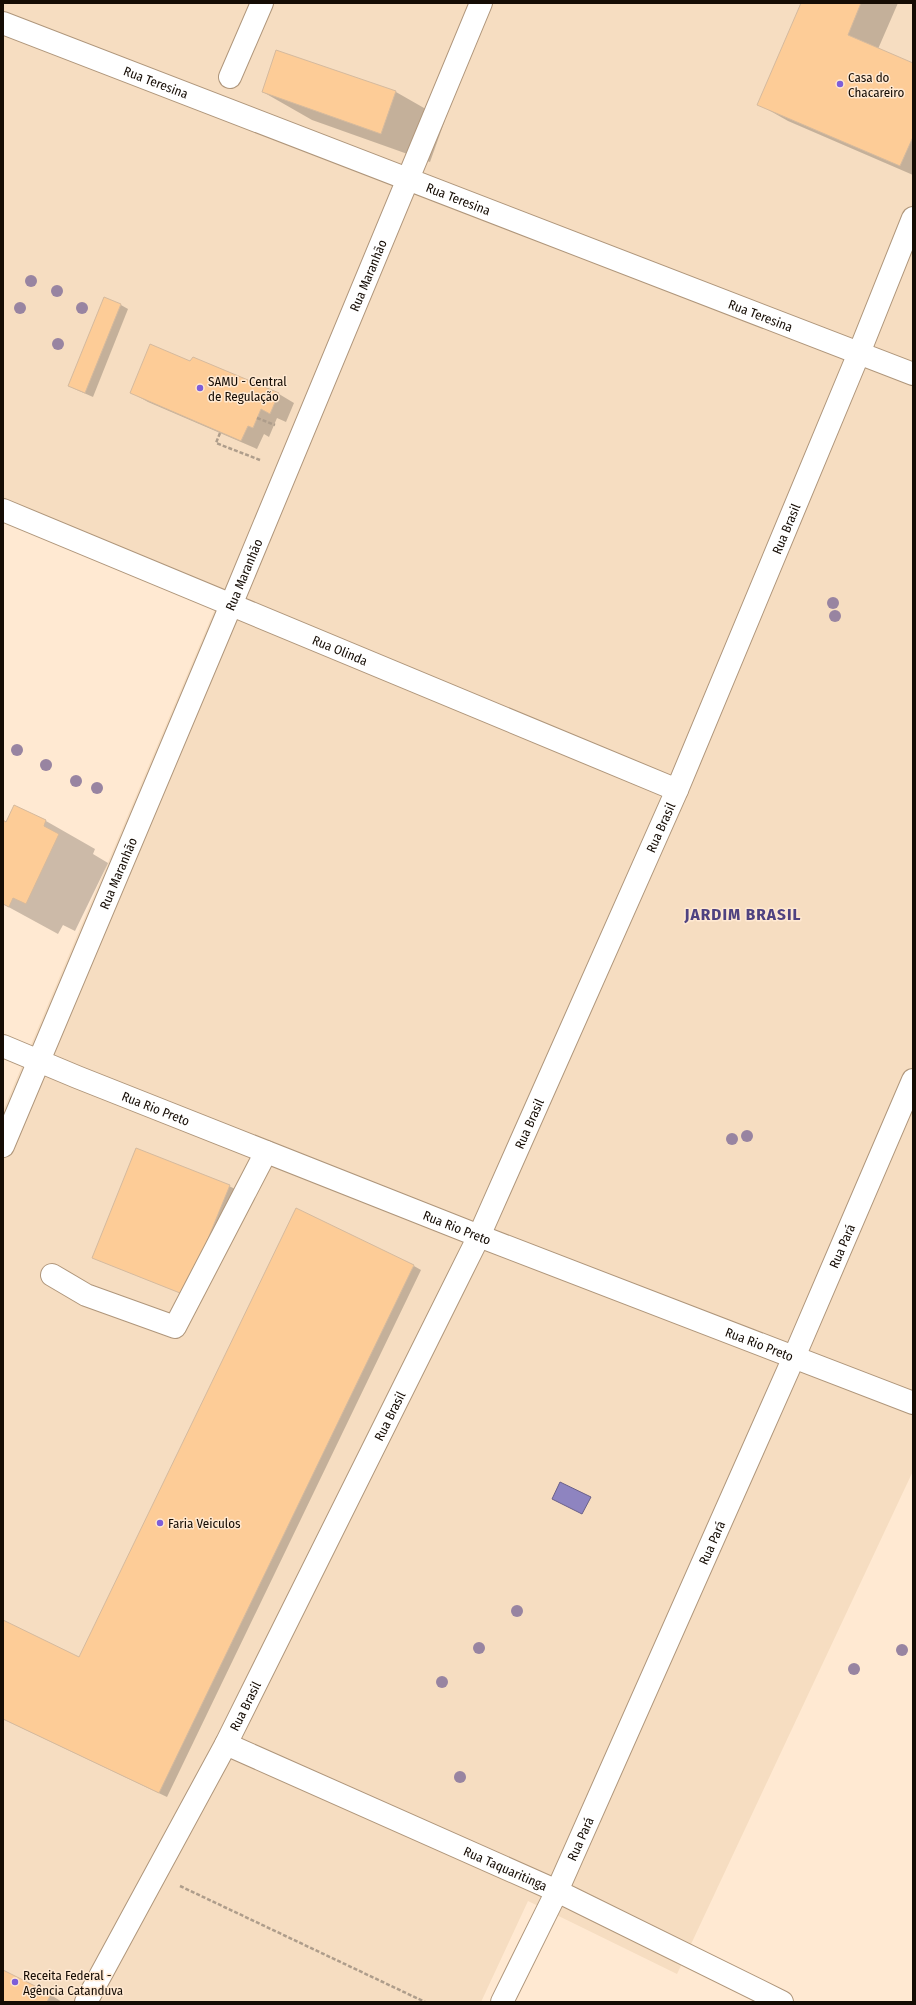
<svg xmlns="http://www.w3.org/2000/svg" width="916" height="2005" viewBox="0 0 916 2005" font-family="'Fira Sans Condensed',sans-serif">
<rect width="100%" height="100%" fill="#ffe9d2"/>
<path fill="#f6ddc1" d="M3 3H913V1471L677 1974 528 1901 481 2002H3V1111L217 604 3 515Z"/>
<path fill="#8e84c0" stroke="#6a6088" d="M560 1482 591 1497 582 1514 552 1499Z"/>
<g fill="#0003">
<path d="M802 3H898L878 49 913 64V175L788 121 758 104Z"/>
<path d="M277 51 396 92 445 120 430 162 312 120 263 92Z"/>
<path d="M121 305 128 309 93 397 77 390 69 386Z"/>
<path d="M193 358 279 394 294 403 286 422 277 418 269 437 264 434 257 449 148 402 132 393 191 363Z"/>
<path d="M15 806 46 821 95 849 93 854 108 863 75 931 63 925 58 934 3 904V821L7 823Z"/>
<path d="M229 1186 237 1190 193 1298 93 1257Z"/>
<path d="M414 1266 421 1270 167 1797 3 1719V1622L79 1658Z"/>
<path d="M3 1972 51 1995 62 2002H3Z"/>
</g>
<g fill="#fdcc97" stroke="#d5ba9e">
<path d="M801 3H861L848 35 913 63V137L900 166 757 105Z"/>
<path d="M276 50 396 91 381 134 262 92Z"/>
<path d="M104 297 121 304 85 393 68 386Z"/>
<path d="M150 344 190 361 193 357 279 393 270 414 261 409 253 428 248 426 241 441 130 393Z"/>
<path d="M14 805 46 820 44 826 59 834 26 904 13 898 9 907 3 904V820L6 822Z"/>
<path d="M136 1148 230 1185 185 1295 92 1258Z"/>
<path d="M296 1208 414 1265 159 1793 3 1719V1620L79 1657Z"/>
<path d="M3 1970 51 1994 47 2002H3Z"/>
</g>
<g fill="none" stroke-linecap="round" stroke-linejoin="round">
<defs>
<g id="minor">
<path id="s1" d="M3 23 913 374"/>
<path d="M230 77 262 3"/>
<path id="s2" d="M3 510 677 790"/>
<path id="s3" d="M3 1046 77 1077 479 1236 913 1403"/>
<path id="s4" d="M3 1146 231 605 481 3"/>
<path d="M52 1275 86 1295 175 1327 266 1152"/>
<path id="s5" d="M226 1744 557 1891 782 2002"/>
<path id="s6" d="M86 2002 226 1744 479 1236 677 790 859 353 913 218"/>
<path id="s7" d="M502 2002 557 1891 794 1357 913 1080"/>
</g>
</defs>
<use href="#minor" stroke="#af967b" stroke-width="24"/>
<g stroke="#ae9d8b" stroke-width="2.5" stroke-dasharray="4 2" stroke-linecap="butt">
<path d="M257 418 275 425"/>
<path d="M220 433 216 443 260 460"/>
<path d="M180 1886 425 2002"/>
</g>
<use href="#minor" stroke="#fff" stroke-width="22"/>
</g>
<g fill="#9884a1">
<circle cx="31" cy="281" r="6"/>
<circle cx="57" cy="291" r="6"/>
<circle cx="20" cy="308" r="6"/>
<circle cx="82" cy="308" r="6"/>
<circle cx="58" cy="344" r="6"/>
<circle cx="833" cy="603" r="6"/>
<circle cx="835" cy="616" r="6"/>
<circle cx="17" cy="750" r="6"/>
<circle cx="46" cy="765" r="6"/>
<circle cx="76" cy="781" r="6"/>
<circle cx="97" cy="788" r="6"/>
<circle cx="747" cy="1136" r="6"/>
<circle cx="732" cy="1139" r="6"/>
<circle cx="517" cy="1611" r="6"/>
<circle cx="479" cy="1648" r="6"/>
<circle cx="902" cy="1650" r="6"/>
<circle cx="854" cy="1669" r="6"/>
<circle cx="442" cy="1682" r="6"/>
<circle cx="460" cy="1777" r="6"/>
</g>
<g fill="#7d5ed9" stroke="#ffe9d2" stroke-width="1.5">
<circle cx="840" cy="84" r="4"/>
<circle cx="200" cy="388" r="4"/>
<circle cx="160" cy="1523" r="4"/>
<circle cx="15" cy="1982" r="4"/>
</g>
<g text-anchor="middle" stroke-width="3" stroke-linejoin="round" paint-order="stroke">
<g font-size="13" fill="#150c04" stroke="#ffe9d2" text-anchor="start">
<text x="848" y="82">Casa do<tspan x="848" dy="15">Chacareiro</tspan></text>
<text x="208" y="386">SAMU - Central<tspan x="208" dy="15">de Regulação</tspan></text>
<text x="168" y="1528">Faria Veiculos</text>
<text x="23" y="1980">Receita Federal -<tspan x="23" dy="15">Agência Catanduva</tspan></text>
</g>
<g font-size="13" fill="#150c04" stroke="#ffe9d2">
<text dy="5" stroke="none"><textPath href="#s1" startOffset="164">Rua Teresina</textPath></text>
<text dy="5" stroke="none"><textPath href="#s1" startOffset="488">Rua Teresina</textPath></text>
<text dy="5" stroke="none"><textPath href="#s4" startOffset="944">Rua Maranhão</textPath></text>
<text dy="5" stroke="none"><textPath href="#s1" startOffset="812">Rua Teresina</textPath></text>
<text dy="5" stroke="none"><textPath href="#s6" startOffset="1632">Rua Brasil</textPath></text>
<text dy="5" stroke="none"><textPath href="#s4" startOffset="620">Rua Maranhão</textPath></text>
<text dy="5" stroke="none"><textPath href="#s2" startOffset="365">Rua Olinda</textPath></text>
<text dy="5" stroke="none"><textPath href="#s6" startOffset="1308">Rua Brasil</textPath></text>
<text dy="5" stroke="none"><textPath href="#s4" startOffset="296">Rua Maranhão</textPath></text>
<text dy="5" stroke="none"><textPath href="#s3" startOffset="165">Rua Rio Preto</textPath></text>
<text dy="5" stroke="none"><textPath href="#s6" startOffset="984">Rua Brasil</textPath></text>
<text dy="5" stroke="none"><textPath href="#s3" startOffset="489">Rua Rio Preto</textPath></text>
<text dy="5" stroke="none"><textPath href="#s7" startOffset="829">Rua Pará</textPath></text>
<text dy="5" stroke="none"><textPath href="#s3" startOffset="813">Rua Rio Preto</textPath></text>
<text dy="5" stroke="none"><textPath href="#s6" startOffset="660">Rua Brasil</textPath></text>
<text dy="5" stroke="none"><textPath href="#s7" startOffset="505">Rua Pará</textPath></text>
<text dy="5" stroke="none"><textPath href="#s6" startOffset="336">Rua Brasil</textPath></text>
<text dy="5" stroke="none"><textPath href="#s7" startOffset="181">Rua Pará</textPath></text>
<text dy="5" stroke="none"><textPath href="#s5" startOffset="306">Rua Taquaritinga</textPath></text>
</g>
<g font-size="17" font-weight="bold" letter-spacing="1" fill="#4f4280" stroke="#ffe9d2">
<text x="743" y="920">JARDIM BRASIL</text>
</g>
</g>
<rect width="916" height="2005" fill="none" stroke="#150c04" stroke-width="8"/>
</svg>
